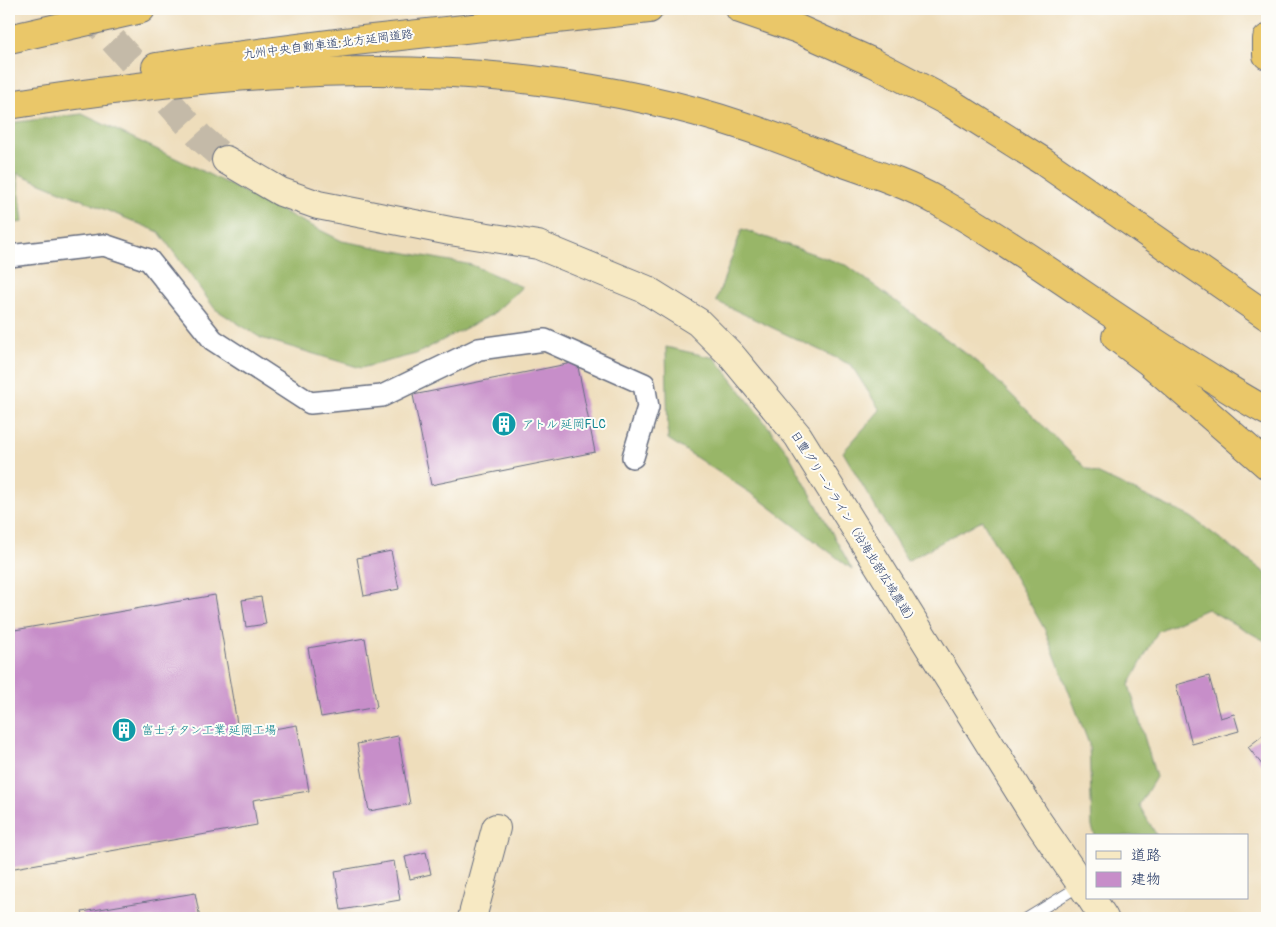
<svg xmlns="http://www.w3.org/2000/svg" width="1276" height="927" viewBox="0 0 1276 927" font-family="Pangolin,'Klee One',sans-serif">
<rect width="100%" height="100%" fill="#fdfcf7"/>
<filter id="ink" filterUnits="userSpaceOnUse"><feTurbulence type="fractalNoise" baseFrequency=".02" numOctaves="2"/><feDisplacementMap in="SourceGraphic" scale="10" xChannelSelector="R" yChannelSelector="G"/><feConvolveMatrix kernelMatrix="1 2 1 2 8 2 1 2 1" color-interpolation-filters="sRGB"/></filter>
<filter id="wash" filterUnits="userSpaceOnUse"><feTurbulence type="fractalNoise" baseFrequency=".0096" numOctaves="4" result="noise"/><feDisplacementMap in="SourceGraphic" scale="20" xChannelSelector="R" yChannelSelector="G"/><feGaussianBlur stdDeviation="1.12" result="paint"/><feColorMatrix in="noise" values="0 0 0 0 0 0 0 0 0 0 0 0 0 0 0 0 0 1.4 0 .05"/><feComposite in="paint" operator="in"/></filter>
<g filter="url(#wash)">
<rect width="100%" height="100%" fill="#edb"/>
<g fill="#98b668" stroke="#5a7263">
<path d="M82 114 192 166 342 241 472 265 522 287 493 314 416 354 361 368 261 338 215 309 159 232 17 173 23 222 9 224V123Z"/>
<path d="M742 229 848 266 980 364 1086 468 1191 517 1267 574V642L1207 609 1158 631 1129 685 1156 777 1139 805 1157 836H1095L1092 827 1089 744 1045 630 982 520 907 561 843 452 880 410 851 365 716 301Z"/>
<path d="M666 347 715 358 787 451 852 569 758 498 668 439Z"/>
</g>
<g id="blocks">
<g fill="#c78ec9">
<path d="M577 362 595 452 431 485 413 395Z"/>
<path d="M391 551 399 589 364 596 357 558Z"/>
<path d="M215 595 239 735 297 725 309 791 253 800 257 825 9 869V631Z"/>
<path d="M261 597 266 624 246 627 242 600Z"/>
<path d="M365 638 377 707 321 717 308 648Z"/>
<path d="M1209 676 1220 718 1234 714 1239 731 1192 744 1176 685Z"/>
<path d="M1267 732V771L1248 747Z"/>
<path d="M398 736 410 804 369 811 357 744Z"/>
<path d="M426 852 431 874 410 879 405 857Z"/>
<path d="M394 861 400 900 341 910 335 871Z"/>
<path d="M195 893 200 918H84L82 912Z"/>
</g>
</g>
</g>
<g filter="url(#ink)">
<use href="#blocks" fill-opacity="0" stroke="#656c7f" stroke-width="1"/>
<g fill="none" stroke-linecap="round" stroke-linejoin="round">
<path stroke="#c4baa8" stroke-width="28" stroke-dasharray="28 14" stroke-linecap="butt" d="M85 9 200 137 226 160"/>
<defs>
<path id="lane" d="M1027 918 1081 885"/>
<path id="street" d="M9 256 104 245 149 260 213 340 310 403 382 396 479 349 545 340 644 384 648 407 633 457"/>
<g id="secondary">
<path d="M226 160 281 192 318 205 450 231 538 245 645 289 698 322 731 355 798 436 1037 820 1087 893"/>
<path d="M1091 898 1104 918"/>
<path d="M472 918 496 828"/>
</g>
<g id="highway">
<path d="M740 9 798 29 874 63 952 104 1044 162 1267 316"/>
<path d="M9 39 141 9"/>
<path d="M1267 39V55"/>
<path d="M156 67 203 60 345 42 649 9"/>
<path d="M9 105C180 78 359 59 532 80 602 89 676 103 743 126 768 134 794 144 819 154 858 169 900 180 937 201 1025 251 1106 313 1192 366 1217 381 1241 398 1267 411"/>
<path d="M1116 337 1148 361 1267 465"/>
</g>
</defs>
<use href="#lane" stroke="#656c7f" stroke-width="12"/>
<use href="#street" stroke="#656c7f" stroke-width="24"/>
<use href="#secondary" stroke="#656c7f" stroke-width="30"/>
<use href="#highway" stroke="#656c7f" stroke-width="30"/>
<use href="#lane" stroke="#fff" stroke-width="10"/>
<use href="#street" stroke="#fff" stroke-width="21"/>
<use href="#secondary" stroke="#f7e9c3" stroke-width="28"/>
<use href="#highway" stroke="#eac769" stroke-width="28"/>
</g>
</g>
<defs>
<symbol id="building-disc" viewBox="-11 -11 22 22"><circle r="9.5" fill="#0f9aa8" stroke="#fdfcf7"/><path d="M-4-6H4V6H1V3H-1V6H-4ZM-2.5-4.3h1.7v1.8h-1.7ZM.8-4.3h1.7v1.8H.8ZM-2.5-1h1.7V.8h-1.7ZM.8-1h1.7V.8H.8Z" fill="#fff"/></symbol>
</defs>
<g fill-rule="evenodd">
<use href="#building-disc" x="490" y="410" width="28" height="28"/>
<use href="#building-disc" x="110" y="716" width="28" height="28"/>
</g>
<g text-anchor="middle" stroke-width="4" stroke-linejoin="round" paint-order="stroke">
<g font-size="12" fill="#1b2f5e" stroke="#fdfcf7">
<text transform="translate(328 44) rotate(-7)" y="4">九州中央自動車道;北方延岡道路</text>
<text transform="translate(854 528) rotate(58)" y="4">日豊グリーンライン（沿海北部広域農道）</text>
</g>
<g font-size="12" fill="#0d838f" stroke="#fdfcf7" text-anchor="start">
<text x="522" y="428">アトル 延岡FLC</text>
<text x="142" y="734">富士チタン工業 延岡工場</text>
</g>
</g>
<rect width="1276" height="927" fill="none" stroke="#fdfcf7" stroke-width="30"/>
<rect x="1086" y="834" width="162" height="65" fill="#fdfcf7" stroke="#a3aaba"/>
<rect x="1096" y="851" width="25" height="8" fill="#f7e9c3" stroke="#a3aaba"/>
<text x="1131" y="860" font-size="15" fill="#1b2f5e">道路</text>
<rect x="1096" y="872" width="25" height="15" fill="#c78ec9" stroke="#a3aaba"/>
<text x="1131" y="884" font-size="15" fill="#1b2f5e">建物</text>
</svg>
